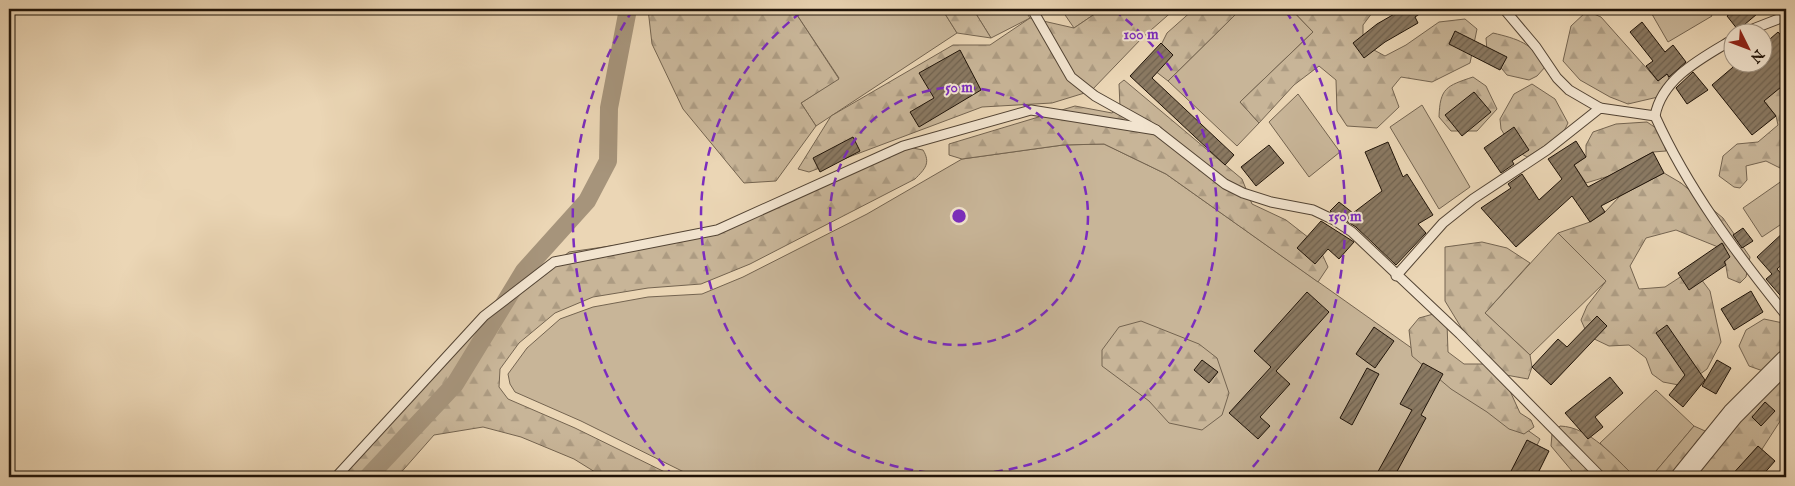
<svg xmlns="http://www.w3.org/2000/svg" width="1795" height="486" viewBox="0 0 1795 486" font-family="'IM FELL English',serif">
<defs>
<pattern id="forest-firs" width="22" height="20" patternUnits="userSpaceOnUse" patternTransform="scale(1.25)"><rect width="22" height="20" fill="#c8b598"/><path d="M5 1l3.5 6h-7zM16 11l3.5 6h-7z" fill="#ac9b82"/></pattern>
<pattern id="building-hatch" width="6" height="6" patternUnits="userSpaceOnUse" patternTransform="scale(1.25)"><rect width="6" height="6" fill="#8a7962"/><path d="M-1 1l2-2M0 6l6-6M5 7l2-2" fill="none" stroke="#70624f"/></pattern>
</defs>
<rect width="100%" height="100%" fill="#ebd6b5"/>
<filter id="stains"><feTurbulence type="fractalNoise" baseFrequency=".004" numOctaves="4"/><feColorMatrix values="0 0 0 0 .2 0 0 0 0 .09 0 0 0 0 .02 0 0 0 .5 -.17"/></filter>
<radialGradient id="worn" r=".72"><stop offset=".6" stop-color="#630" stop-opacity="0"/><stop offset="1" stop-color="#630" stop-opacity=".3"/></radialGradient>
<g fill="#c8b598" stroke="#746450">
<path d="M793 9H942L957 33 816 126 801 103 839 78Z"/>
<path d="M973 9H1024L1030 18 991 38Z"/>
<path d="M1061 9H1102L1074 28Z"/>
<path d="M1241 9H1291L1313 32 1240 102 1259 123 1237 146 1168 81Z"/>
<path d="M1649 9H1708L1712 16 1668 42Z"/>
<path d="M1298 94 1340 152 1309 177 1269 122Z"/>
<path d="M1422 105 1470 187 1439 209 1390 127Z"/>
<path d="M1104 144 1166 174 1540 439 1524 472 1529 477H694L581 421 515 392 510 384 508 374 527 348 560 319 593 307 648 297 702 294 743 277 867 214 962 159 1063 145Z"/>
<path d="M1786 178V221L1762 237 1743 208Z"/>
<path d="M1558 233 1606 281 1530 355 1485 313Z"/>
<path d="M1656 390 1694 426 1651 477H1635L1600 443Z"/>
</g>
<g fill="url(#forest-firs)" stroke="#746450">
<path d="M648 9H793L839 79 801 103 816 126 776 181 744 183 683 109 652 44Z"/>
<path d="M942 9H973L991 38 957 33Z"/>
<path d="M1102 9H1175L1143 37 1091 91 1052 103 982 107 809 172 798 169 831 116 953 45H990L1030 18 1074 28Z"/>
<path d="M1194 9H1241L1168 81 1150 67 1167 33Z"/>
<path d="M1291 9H1375L1363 25V44L1385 56 1406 45 1439 22 1465 19 1477 29 1470 63 1432 82 1401 77 1392 88 1399 107 1377 128 1347 126 1337 111 1336 80 1319 66 1294 85 1259 123 1240 102 1313 32Z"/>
<path d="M1587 11 1601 17 1658 81 1668 73 1669 83 1658 97 1628 104 1610 97 1580 80 1563 61 1571 26Z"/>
<path d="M1493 33C1518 39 1532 43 1546 66L1537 76 1529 80 1507 75 1487 51 1486 38Z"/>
<path d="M1758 63 1780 88 1786 104V171L1766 161 1746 166 1747 180 1740 188 1734 187 1719 176 1723 156 1737 144 1758 142 1778 125 1776 116 1759 95Z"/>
<path d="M1473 77 1486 86 1497 109 1477 131H1451L1439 117C1440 88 1446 86 1473 77Z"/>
<path d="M1124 80 1242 179 1252 204 1286 220 1318 245 1328 267 1318 282 1166 174 1104 144 1063 145 962 159 949 155V144L1075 106 1112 113 1120 107 1119 84Z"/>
<path d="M1532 84 1555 99 1568 123 1562 135 1527 157 1513 149 1501 129 1500 119 1514 94Z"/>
<path d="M1647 122 1659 130 1666 151 1653 152 1609 176 1586 183 1574 165 1586 157V145L1593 132 1616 124Z"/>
<path d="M908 147 923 150C931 163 925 169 915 179L750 264 701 284 648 288 593 297 555 313 519 343 500 369 499 387 508 399 575 428 675 477H603L574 459 521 437 483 427 434 435 397 477H341L487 318 569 252 721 230Z"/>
<path d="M1664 173 1681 183 1723 218 1750 257 1746 277 1740 283 1728 278 1723 249 1676 230 1646 238 1630 266 1639 289 1665 287 1688 272 1698 275 1710 291 1721 342 1707 369 1684 386 1663 382 1652 374 1646 358 1629 345 1609 346 1588 336 1581 320 1587 306 1606 281 1558 233 1590 222 1605 212 1620 196Z"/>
<path d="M1482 242 1507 248 1530 263 1485 313 1530 355 1532 367 1528 379 1506 375 1473 347 1445 301V247Z"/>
<path d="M1437 313 1447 323 1448 352 1464 364H1485L1505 380 1520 413 1531 420 1534 427 1524 434 1509 429 1487 412 1451 389 1412 356 1409 330 1419 318Z"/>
<path d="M1764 319 1783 323 1786 326V369L1763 371 1749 366 1739 346 1746 330Z"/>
<path d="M1141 321 1199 344 1217 358 1229 393 1222 415 1202 430 1169 423 1149 401 1102 366V350L1119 327Z"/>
<path d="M1786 376V412L1744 477H1651L1694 426 1714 435 1771 384Z"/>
<path d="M1560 426C1590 427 1615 458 1635 477H1577L1551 446 1552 434Z"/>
</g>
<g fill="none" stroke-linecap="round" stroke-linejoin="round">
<path stroke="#a6947b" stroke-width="18" d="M368 477 455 384 524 271 587 201 608 161 609 108 628 9"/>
</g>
<g fill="url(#building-hatch)" stroke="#201409">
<path d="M1403 9H1427L1415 17 1418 23 1385 42 1364 58 1353 43 1377 24Z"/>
<path d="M1736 9H1763L1738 30 1727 16Z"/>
<path d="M1642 22 1665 52 1673 45 1686 62 1669 77 1667 74 1658 81 1646 66 1653 61 1630 32Z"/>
<path d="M1455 31 1507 57 1500 70 1449 44Z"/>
<path d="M1778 32 1786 41V83L1764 101 1776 116 1752 135 1712 85 1739 62H1762V46Z"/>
<path d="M1161 43 1173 55 1152 78 1234 155 1225 165 1130 76Z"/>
<path d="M960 50 981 90 919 127 910 112 934 98 919 73Z"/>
<path d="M1693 72 1708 90 1687 104 1676 88Z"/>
<path d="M1474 92 1491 112 1462 136 1445 115Z"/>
<path d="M1514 127 1529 150 1512 161 1514 164 1501 173 1484 148Z"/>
<path d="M853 137 860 151 820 172 813 158Z"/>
<path d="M1576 141 1586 157 1574 165 1588 187 1653 152 1664 173 1601 206 1605 212 1590 222 1572 196 1516 247 1481 208 1511 188 1508 184 1522 174 1539 200 1562 179 1548 159Z"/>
<path d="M1388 142 1403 177 1407 174 1433 215 1418 224 1426 233 1396 265 1356 227 1330 211 1339 202 1353 213 1382 191 1365 152Z"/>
<path d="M1269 145 1284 163 1256 186 1241 167Z"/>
<path d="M1321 221 1354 242 1339 259 1328 249 1315 264 1297 248Z"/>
<path d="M1743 228 1753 241 1742 248 1733 235Z"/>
<path d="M1786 230V261L1777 269 1786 279V302L1766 279 1772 274 1757 257Z"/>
<path d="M1722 243 1730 257 1724 262 1726 265 1689 290 1678 273Z"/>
<path d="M1751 291 1763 312 1734 330 1721 309Z"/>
<path d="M1307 292 1329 312 1276 371 1290 384 1260 417 1270 426 1258 439 1229 413 1271 367 1254 351Z"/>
<path d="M1597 316 1607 326 1551 385 1532 367 1558 339 1567 347Z"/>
<path d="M1667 325 1705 380 1683 407 1669 395 1685 375 1656 333Z"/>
<path d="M1374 327 1394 341 1375 368 1356 354Z"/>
<path d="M1202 360 1218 372 1209 383 1194 370Z"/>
<path d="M1717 360 1731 368 1716 394 1702 386Z"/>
<path d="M1423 363 1443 374 1421 415 1426 418 1394 477H1375L1412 410 1400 404Z"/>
<path d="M1367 368 1379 374 1352 425 1340 418Z"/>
<path d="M1610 377 1623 393 1595 417 1603 427 1588 439 1565 413Z"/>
<path d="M1765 402 1775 411 1761 426 1752 417Z"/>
<path d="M1527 440 1549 451 1536 477H1508Z"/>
<path d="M1758 446 1775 461 1761 477H1730Z"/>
</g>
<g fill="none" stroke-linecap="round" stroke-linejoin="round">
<defs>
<g id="service">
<path d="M1032 9 1071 77 1095 96 1156 130 1225 184 1243 193 1271 202 1313 210 1334 220 1352 232 1460 334 1601 477"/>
<path d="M1504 9 1536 47 1557 78 1569 90 1600 108"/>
<path d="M1745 32 1786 16"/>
<path d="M1655 116C1688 189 1736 253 1786 315"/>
<path d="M1396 276 1443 223 1473 199 1547 150 1600 108 1655 116C1662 78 1702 58 1732 40"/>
<path d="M336 477 484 316 554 262 717 230 903 146 1031 110 1156 130"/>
</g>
<path id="tertiary" d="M1682 477 1733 414 1786 361"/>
</defs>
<use href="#service" stroke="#534434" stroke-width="11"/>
<use href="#tertiary" stroke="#534434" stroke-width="23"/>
<use href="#service" stroke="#f2e4cf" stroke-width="9"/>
<use href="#tertiary" stroke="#f2e4cf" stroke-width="21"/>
</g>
<g fill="none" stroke="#7b2cbf" stroke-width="2.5" stroke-dasharray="9 6">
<circle cx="959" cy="216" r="129"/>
<path d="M1114 10A258 258 0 1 1 804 10"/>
<path d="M674 477A386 386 0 0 1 632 11M1286 11A386 386 0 0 1 1244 477"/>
</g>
<circle cx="959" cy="216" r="8" fill="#7b2cbf" stroke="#f2e4cf" stroke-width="2.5"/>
<g font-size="15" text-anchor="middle" font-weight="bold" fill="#7b2cbf" stroke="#f2e4cf" stroke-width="4" stroke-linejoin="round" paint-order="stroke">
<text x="1141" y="39">100 m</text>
<text x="959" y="92">50 m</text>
<text x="1345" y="221">150 m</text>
</g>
<rect width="1795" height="486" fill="none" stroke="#ebd6b5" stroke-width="30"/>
<rect x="10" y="10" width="1775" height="466" fill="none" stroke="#201409" stroke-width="2.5"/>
<rect x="15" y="15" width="1765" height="456" fill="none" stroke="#201409"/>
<g transform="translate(1748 48) rotate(132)"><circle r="24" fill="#f2e4cf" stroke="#9e9180"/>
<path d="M0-4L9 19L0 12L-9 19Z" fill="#8f2418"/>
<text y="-8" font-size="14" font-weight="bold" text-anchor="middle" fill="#201409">N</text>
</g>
<rect width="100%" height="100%" filter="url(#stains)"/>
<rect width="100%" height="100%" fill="url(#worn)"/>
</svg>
